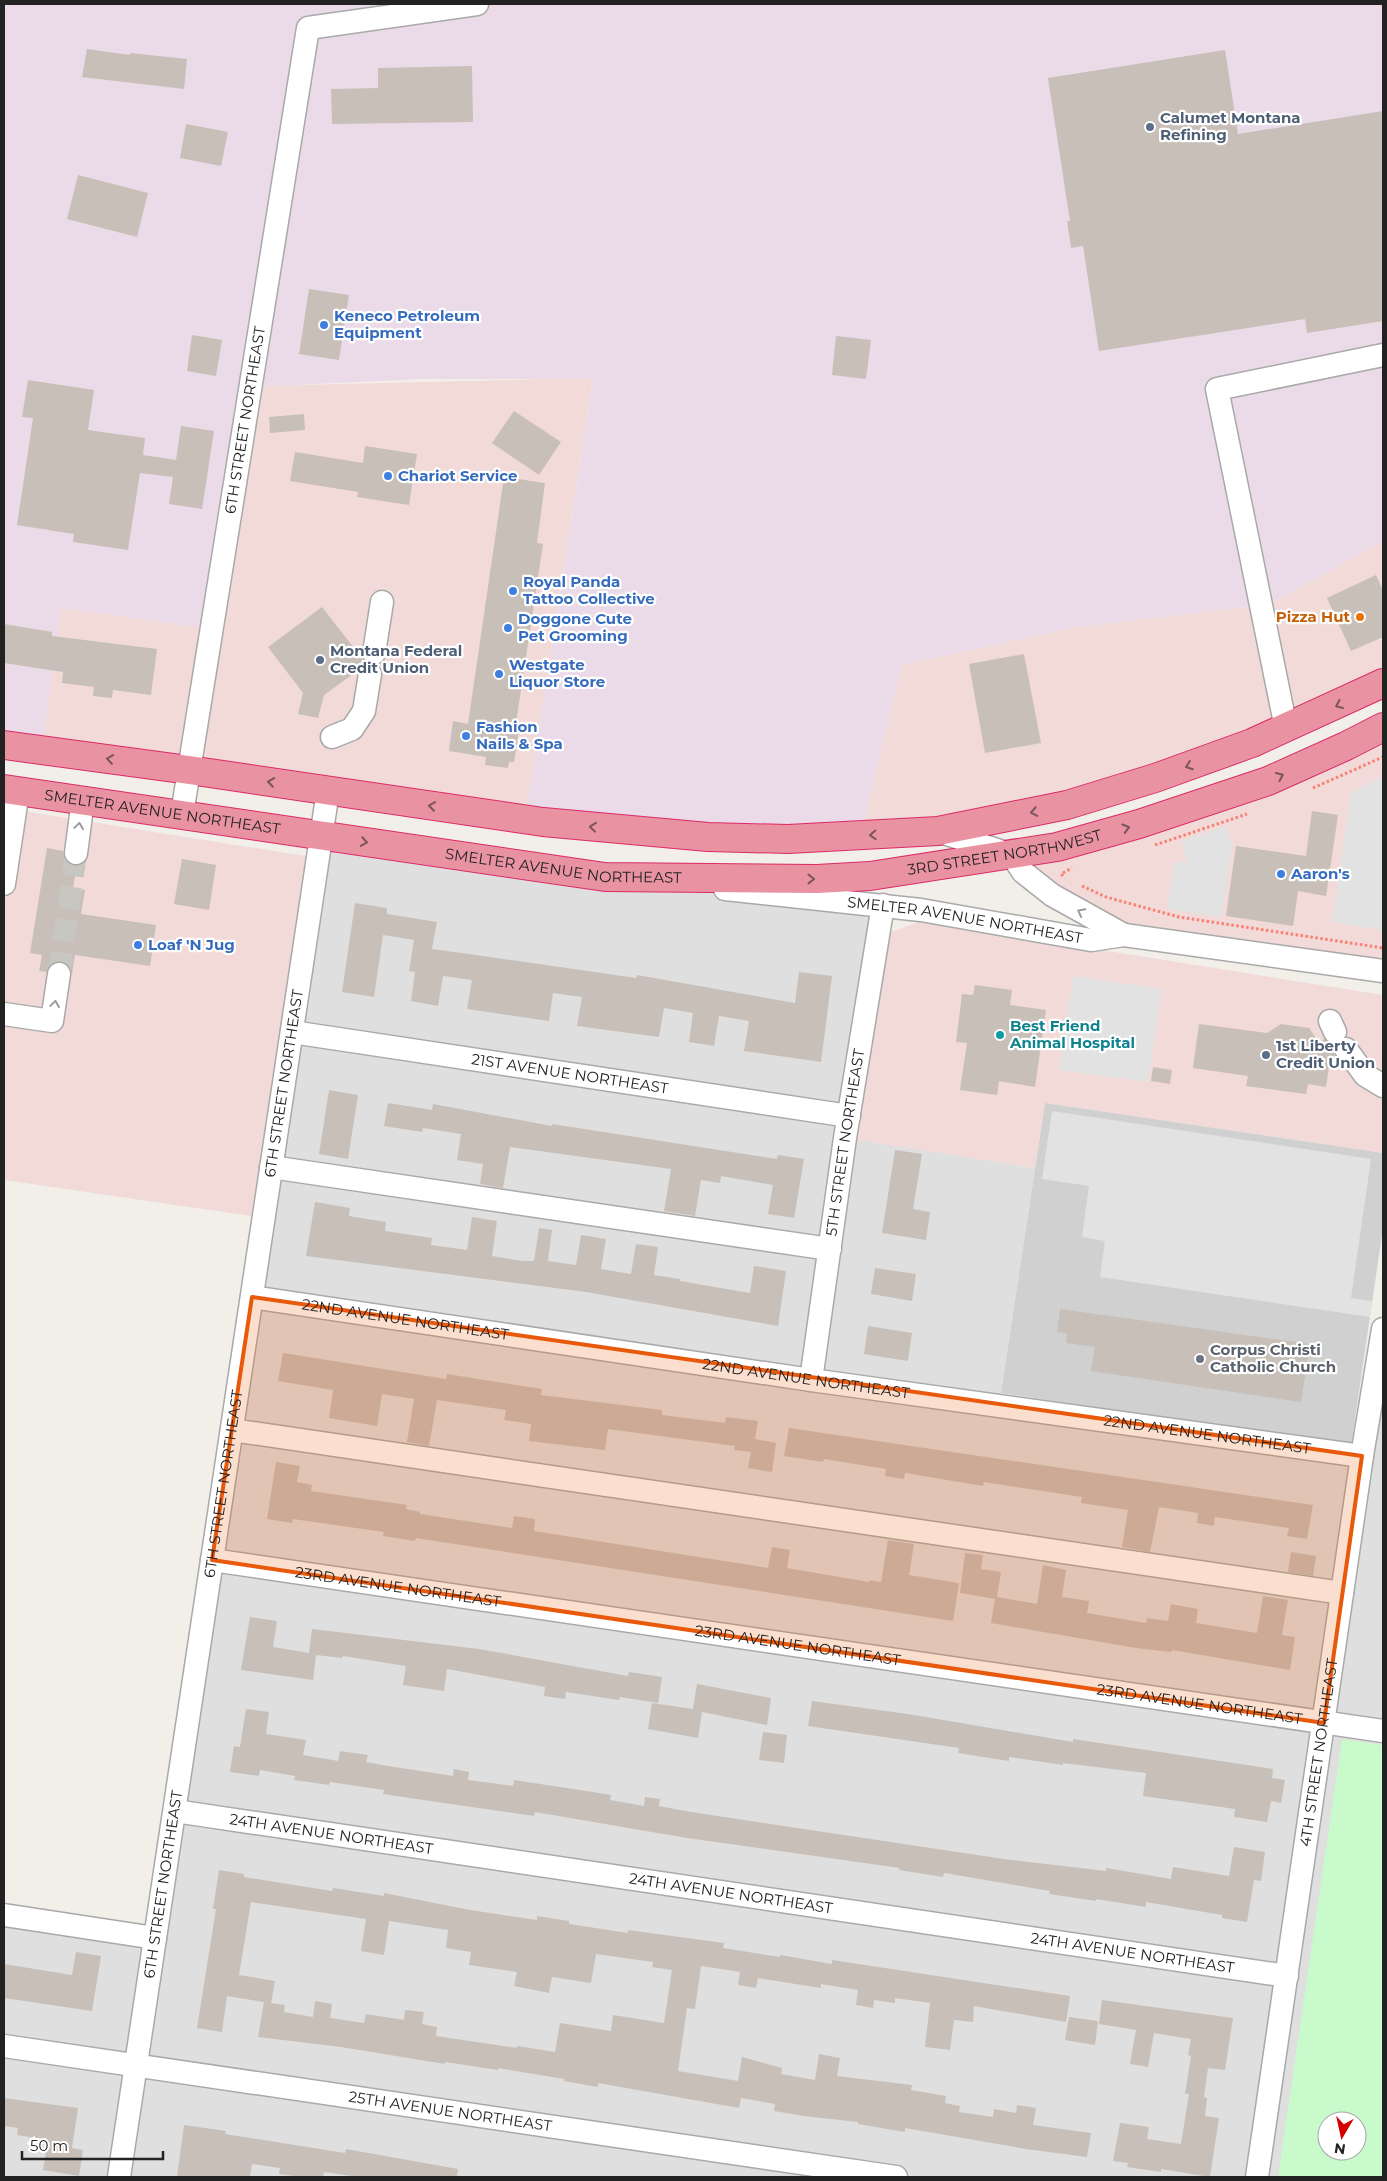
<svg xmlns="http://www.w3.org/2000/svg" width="1387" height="2181" viewBox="0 0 1387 2181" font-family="Montserrat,sans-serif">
<rect width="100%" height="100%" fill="#f2efe9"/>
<path fill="#e0dfdf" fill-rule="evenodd" d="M321 836 883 905 845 1137 1035 1168 999 1406 1361 1456 1383 1329V2177H4V1915L155 1937ZM1327 2121H1357V2151H1327Z"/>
<g fill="#f2dad9">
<path d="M593 378 525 820 42 750 60 608 250 386Z"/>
<path d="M1383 541V683L1068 805 860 836 902 665 1077 627 1270 604Z"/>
<path d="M1383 725V971L1124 935 1012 855 1057 847Z"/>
<path d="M4 808 318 858 264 1218 4 1180Z"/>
<path d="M921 921 1383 995V1153L1045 1103 1035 1168 845 1138 878 937Z"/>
</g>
<path fill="#ebdbe8" d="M4 4H1383V541L1270 604 1077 627 902 665 860 836 525 820 593 379H424L251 387 212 629 61 608 42 750 4 744Z"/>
<path fill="#d0d0d0" d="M1045 1103 1383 1153V1228L1351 1446 1001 1393Z"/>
<path fill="#c8facc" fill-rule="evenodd" d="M1342 1739 1383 1745V2177H1278ZM1327 2121H1357V2151H1327Z"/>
<g fill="#e2e2e2">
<path d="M1383 776V930L1332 922 1351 793Z"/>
<path d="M1226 826 1232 844 1222 917 1167 909 1174 862 1188 863 1181 841Z"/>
<path d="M1073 976 1162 989 1148 1082 1059 1070Z"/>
<path d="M1052 1111 1371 1159 1351 1298 1372 1301 1370 1317 1100 1277 1105 1241 1082 1237 1089 1186 1042 1179Z"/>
</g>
<g fill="#c7bfb8" fill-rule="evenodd">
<path d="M87 49 130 55V53L187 59 184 89 82 77Z"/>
<path d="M1225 50 1238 134 1383 111V321L1307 333 1305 319 1099 351 1083 246 1071 248 1067 221H1070L1048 78Z"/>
<path d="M472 66 473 122 332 124 331 89 378 88V68Z"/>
<path d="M186 124 228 132 221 166 180 158Z"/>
<path d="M78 175 148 193 137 237 67 219Z"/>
<path d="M309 289 349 295 339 360 299 354Z"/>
<path d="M192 335 222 340 216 376 187 371Z"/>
<path d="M836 336 871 340 866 379 832 375Z"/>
<path d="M28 380 94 390 88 430 145 438 143 455 176 460 181 426 214 431 202 509 169 504 173 477 140 473 128 550 73 542 74 534 17 525 33 418 22 417Z"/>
<path d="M514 411 561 442 539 475 492 443Z"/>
<path d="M304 414 305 430 270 433 269 417Z"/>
<path d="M365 446 417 454 409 505 357 497 358 492 290 481 295 452 363 463Z"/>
<path d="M504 477 545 483 537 543 543 544 516 723H520L514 762H509L508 768 485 765 486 757 449 751 453 721 468 724Z"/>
<path d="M1376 575 1383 591V637L1351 651 1327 598Z"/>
<path d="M322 607 354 648 361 650 365 662 357 671 324 695 318 718 298 714 303 693 268 647Z"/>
<path d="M4 624 52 632V636L157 649 151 695 113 690 112 698 93 696 94 687 62 683 63 672 4 663Z"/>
<path d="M1024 654 1041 743 985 753 969 664Z"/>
<path d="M1312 811 1338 815 1326 896 1298 891 1293 926 1226 916 1236 846 1306 856Z"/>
<path d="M47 848 63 851 64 858 68 863 77 866 73 888 85 890 81 914 156 925 150 966 75 955 72 974 68 964 60 961 54 962 46 972 39 971 42 955 30 953Z"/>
<path d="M182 859 216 865 209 910 174 904Z"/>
<path d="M355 903 387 908V914L437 922 432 949 469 954 636 978 637 975 795 1003 799 972 832 976 821 1062 744 1051 749 1021 719 1016 714 1046 689 1042 693 1013 664 1008 659 1037 577 1026 582 997 553 993 549 1021 467 1009 472 980 443 976 438 1006 411 1001 415 972 409 971 414 940 383 935 374 997 342 992Z"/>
<path d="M975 985 1012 990 1010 1005 1046 1010 1035 1087 999 1081 997 1095 960 1090 967 1043 956 1042 962 994 973 995Z"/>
<path d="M1199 1024 1267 1033 1281 1024 1309 1028 1319 1043 1324 1039 1334 1045 1335 1056 1330 1060 1326 1087 1308 1084 1306 1094 1246 1086 1248 1076 1193 1068Z"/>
<path d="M1153 1067 1172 1070 1170 1084 1151 1081Z"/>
<path d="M329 1090 358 1095 348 1159 319 1154Z"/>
<path d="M388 1103 432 1110 433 1104 552 1126V1124L777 1159 778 1155 804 1159 794 1218 768 1214 773 1185 721 1176 720 1183 701 1180 695 1216 664 1211 671 1169 510 1147 503 1188 480 1184 483 1164 457 1160 461 1134 423 1128 422 1132 384 1126Z"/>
<path d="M895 1150 922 1154 913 1209 930 1212 926 1240 882 1233Z"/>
<path d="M315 1202 350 1208 349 1216 386 1222 385 1231 432 1238 431 1245 467 1250 472 1217 497 1221 492 1256 522 1261H534L539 1228 552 1230 548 1261 576 1265 581 1235 606 1239 601 1269 631 1274 636 1244 658 1247 654 1275 680 1279V1281L750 1293 754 1266 786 1271 778 1326 586 1292 306 1256Z"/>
<path d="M875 1268 916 1274 912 1301 871 1294Z"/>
<path d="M1060 1309 1310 1344 1301 1402 1091 1371 1095 1347 1066 1343 1067 1333 1057 1332Z"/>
<path d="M868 1326 912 1333 908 1361 864 1354Z"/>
<path d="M283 1353 446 1379 447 1374 542 1389 541 1395 662 1410V1415L725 1423 726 1417 758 1421 755 1439 776 1443 772 1472 748 1468 751 1452 734 1450 735 1446 608 1429 605 1450 529 1441 531 1424 504 1420 506 1410 437 1400 429 1446 407 1442 414 1399 382 1394 377 1426 329 1418 333 1390 278 1381Z"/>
<path d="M789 1428 1313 1505 1307 1539 1287 1536 1289 1528 1215 1517 1214 1526 1197 1523 1198 1513 1159 1507 1150 1552 1122 1547 1128 1510 1081 1503 1082 1497 984 1482 983 1486 905 1473 904 1479 885 1476 886 1469 824 1459 823 1462 784 1456Z"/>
<path d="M276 1462 300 1466 297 1482 312 1485 311 1491 407 1505 406 1509 420 1512V1514L512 1528 514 1516 535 1519 534 1531 768 1568 772 1547 790 1550 787 1568 869 1582V1580L881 1582 888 1540 914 1544 909 1575 959 1583 953 1621 416 1538 415 1541 383 1536 384 1532 293 1519 292 1523 267 1519Z"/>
<path d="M1291 1552 1316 1556 1313 1576 1288 1572Z"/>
<path d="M965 1553 983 1555 981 1569 1001 1572 997 1597 1037 1604 1043 1565 1066 1570 1062 1597 1089 1601 1087 1613 1146 1623 1147 1618 1168 1621 1171 1604 1198 1609 1196 1623 1257 1633 1263 1596 1288 1600 1282 1635 1295 1637 1290 1670 1172 1650 1171 1652 1136 1648 991 1623 995 1599 960 1593Z"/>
<path d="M250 1617 277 1621 273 1647 309 1653 312 1629 479 1649 628 1676 629 1672 662 1677 658 1703 620 1697 619 1700 566 1692 565 1699 544 1696 545 1687 447 1669 444 1691 403 1685 406 1666 343 1656 342 1658 316 1655 313 1680 241 1670Z"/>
<path d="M697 1684 771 1698 767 1725 702 1712 698 1738 648 1729 652 1703 693 1709Z"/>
<path d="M812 1701 908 1714 1073 1742V1739L1273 1769 1272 1778 1285 1780 1281 1803 1271 1801 1267 1822 1234 1817 1235 1809 1143 1796 1146 1773 1063 1763V1765L1009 1757V1761L958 1753 959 1748 808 1726Z"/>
<path d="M246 1709 269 1712 266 1734 306 1740 303 1755 338 1761 340 1751 368 1755 366 1762 382 1765 453 1776 454 1769 469 1772 468 1780 513 1786 514 1780 593 1792 611 1795 610 1800 644 1806 645 1797 660 1799 659 1806 691 1812 1004 1859 1106 1871V1868L1171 1879 1173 1867 1229 1876 1234 1847 1265 1852 1261 1881 1254 1880 1247 1922 1222 1918V1915L1146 1902V1907L1096 1899V1901L1049 1894 1050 1891 944 1873 943 1877 899 1870 900 1868 687 1838 535 1812 534 1816 430 1801 383 1794 384 1790 330 1782 329 1785 294 1780 295 1776 260 1770 259 1776 230 1772 234 1746 240 1747Z"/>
<path d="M763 1732 787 1735 784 1763 759 1760Z"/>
<path d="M219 1870 244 1874V1877L332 1891 333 1888 384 1896V1893L470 1910 537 1920V1916L569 1921V1924L628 1933V1930L724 1943 723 1948 780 1957V1955L832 1964V1960L1070 1996 1066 2022 974 2006 973 2022 954 2020 950 2050 925 2047 930 2003 895 1998V2003L874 2000 873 2008 856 2005 858 1990 821 1984V1988L758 1978 756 1988 738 1985 740 1972 701 1966 695 2009 687 2008 678 2071 738 2081 742 2057 782 2068 781 2074 815 2080 819 2054 840 2058 837 2076 912 2085 911 2090 946 2096 945 2103 960 2106 959 2112 993 2117 994 2109 1016 2113 1017 2105 1036 2108 1033 2125 1091 2133 1087 2157 1026 2149 905 2128V2132L858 2124V2122L804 2116 774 2111 775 2104 741 2098 739 2108 598 2083V2087L564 2081V2079L498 2068V2070L445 2062V2064L341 2047 258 2037 264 2002 227 1996 222 2032 197 2028 216 1909H213ZM251 1902 366 1919 361 1951 384 1955 389 1921 448 1930 446 1948 471 1952 469 1965 517 1972 514 1986 549 1993 552 1977 591 1983 596 1954 653 1962 652 1967 672 1970 664 2023 613 2015 611 2031 560 2023 555 2052 517 2046V2048L436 2036 437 2027 422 2024 424 2012 405 2010 404 2020 366 2014 364 2023 330 2018 332 2004 315 2001 313 2017 284 2012 285 2005 271 2003 275 1981 239 1975Z"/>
<path d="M76 1952 101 1956 92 2011 4 1998V1964L72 1975Z"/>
<path d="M1102 2000 1233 2018 1225 2070 1208 2068 1204 2097 1207 2098 1205 2116 1219 2118 1210 2177 1161 2169V2172L1127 2167 1128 2163 1113 2161 1120 2123 1149 2127 1147 2139 1181 2144 1189 2094H1185L1191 2056 1188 2055 1191 2039 1154 2033 1148 2067 1130 2064 1136 2030 1099 2024Z"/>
<path d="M1069 2017 1098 2021 1095 2045 1065 2040Z"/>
<path d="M4 2098 78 2108 72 2148 83 2150 79 2176 43 2170 48 2140 17 2135 18 2128 4 2126Z"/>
<path d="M184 2125 226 2131 225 2134 345 2153 346 2149 458 2169 457 2177H359L324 2172 323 2177H301L279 2174 280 2168 252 2164 250 2177H177Z"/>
</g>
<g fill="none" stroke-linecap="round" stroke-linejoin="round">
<path stroke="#c8c6c1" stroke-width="22" stroke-dasharray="22 11" stroke-linecap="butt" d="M59 974 76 853"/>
<defs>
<g id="minor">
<path d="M374 653 382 602"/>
<path d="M1286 728 1217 389 1383 355"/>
<path d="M332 737 352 729 364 711 370 674"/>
<path id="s1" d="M182 814 308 28 477 4"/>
<path d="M938 831 1012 855 1023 872 1052 895 1124 935"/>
<path d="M76 853 83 800"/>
<path d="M4 884 18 791"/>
<path id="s2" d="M725 889 921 910 1091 940 1124 935 1383 971"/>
<path d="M4 1014 52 1021 59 974"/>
<path d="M1330 1021 1335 1032"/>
<path id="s3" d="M292 1032 849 1116"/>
<path d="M1346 1049 1365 1075 1383 1086"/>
<path d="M271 1167 830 1249"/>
<path id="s4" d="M252 1297 811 1380 1362 1456"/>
<path id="s5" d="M811 1380 845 1138 883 905"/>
<path d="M232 1430 1342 1593"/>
<path id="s6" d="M212 1560 1383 1731"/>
<path id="s7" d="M175 1811 1287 1976"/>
<path d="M4 1915 155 1938"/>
<path id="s8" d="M4 2046 896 2177"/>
<path id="s9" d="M119 2177 328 791"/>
<path id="s10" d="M1257 2177 1362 1456 1383 1329"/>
</g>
<g id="highway">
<path d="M4 745 189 770 543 822 708 837 788 839 938 831 1067 805 1155 778 1252 743 1383 683"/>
<path id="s11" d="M4 789 605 877 817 879 870 876 1057 847 1139 824 1268 781 1346 746 1383 727"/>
</g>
</defs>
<use href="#minor" stroke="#a9a9a9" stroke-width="25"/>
<use href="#highway" stroke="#dc2a67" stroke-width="30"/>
<g stroke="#fa8072" stroke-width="3" stroke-dasharray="2.5 2.5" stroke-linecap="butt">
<path d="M1313 788 1383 757"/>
<path d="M1155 845 1247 814"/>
<path d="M1063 876 1061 874 1072 868"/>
<path d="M1082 886 1106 897 1179 917 1383 948"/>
</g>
<use href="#minor" stroke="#fff" stroke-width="22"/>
<use href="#highway" stroke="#e892a2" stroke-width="28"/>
</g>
<defs><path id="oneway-chevron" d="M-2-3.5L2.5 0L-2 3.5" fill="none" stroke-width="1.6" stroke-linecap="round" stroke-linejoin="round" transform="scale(1.25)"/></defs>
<g stroke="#7b545c">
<use href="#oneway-chevron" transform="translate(1339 705) rotate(156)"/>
<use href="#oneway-chevron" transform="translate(110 759) rotate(-172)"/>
<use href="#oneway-chevron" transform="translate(1189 766) rotate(160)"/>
<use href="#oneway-chevron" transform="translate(1280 776) rotate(-24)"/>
<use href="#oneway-chevron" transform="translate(271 782) rotate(-171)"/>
<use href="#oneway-chevron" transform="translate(432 806) rotate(-172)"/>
<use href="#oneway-chevron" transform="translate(1034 812) rotate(169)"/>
<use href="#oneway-chevron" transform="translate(593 827) rotate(-174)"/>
<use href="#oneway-chevron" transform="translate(1126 828) rotate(-16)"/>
<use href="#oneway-chevron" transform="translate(873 835) rotate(177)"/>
<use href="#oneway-chevron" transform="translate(364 842) rotate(9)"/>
<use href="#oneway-chevron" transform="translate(811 879)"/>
</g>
<g stroke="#9c9c9c">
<use href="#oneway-chevron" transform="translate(79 826) rotate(-82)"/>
<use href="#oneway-chevron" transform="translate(1081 912) rotate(-152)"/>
<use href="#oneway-chevron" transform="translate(55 1004) rotate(-82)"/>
</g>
<path fill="#e8590c" fill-opacity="0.2" stroke="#e8590c" stroke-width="4" stroke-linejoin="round" d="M252 1297 1362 1456 1324 1723 212 1560Z"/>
<g fill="#5c6f8a" stroke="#fff" stroke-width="2">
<circle cx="1150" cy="127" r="5"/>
<circle cx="320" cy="660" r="5"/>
<circle cx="1266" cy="1055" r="5"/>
</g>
<g fill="#3f7fe0" stroke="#fff" stroke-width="2">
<circle cx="324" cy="325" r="5"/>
<circle cx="388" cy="476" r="5"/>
<circle cx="513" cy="591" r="5"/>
<circle cx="508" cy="628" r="5"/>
<circle cx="499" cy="674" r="5"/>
<circle cx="466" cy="736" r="5"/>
<circle cx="1281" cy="874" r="5"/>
<circle cx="138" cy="945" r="5"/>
</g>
<circle fill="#e8710a" stroke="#fff" stroke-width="2" cx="1360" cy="617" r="5"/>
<circle fill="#0f9aa8" stroke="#fff" stroke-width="2" cx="1000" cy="1035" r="5"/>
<circle fill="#6b7280" stroke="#fff" stroke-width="2" cx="1200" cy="1359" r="5"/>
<g text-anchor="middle" stroke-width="4.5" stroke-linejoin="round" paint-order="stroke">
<g font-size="15" font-weight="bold" fill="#4e5e75" stroke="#fff" text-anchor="start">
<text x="1160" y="123">Calumet Montana<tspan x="1160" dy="17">Refining</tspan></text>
<text x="330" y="656">Montana Federal<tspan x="330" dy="17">Credit Union</tspan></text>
<text x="1276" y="1051">1st Liberty<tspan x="1276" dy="17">Credit Union</tspan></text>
</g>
<g font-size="15" font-weight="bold" fill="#366cbe" stroke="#fff" text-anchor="start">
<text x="334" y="321">Keneco Petroleum<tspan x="334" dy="17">Equipment</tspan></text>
<text x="398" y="481">Chariot Service</text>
<text x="523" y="587">Royal Panda<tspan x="523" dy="17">Tattoo Collective</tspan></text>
<text x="518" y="624">Doggone Cute<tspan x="518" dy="17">Pet Grooming</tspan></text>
<text x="509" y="670">Westgate<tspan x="509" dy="17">Liquor Store</tspan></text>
<text x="476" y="732">Fashion<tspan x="476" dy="17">Nails &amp; Spa</tspan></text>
<text x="1291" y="879">Aaron's</text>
<text x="148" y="950">Loaf 'N Jug</text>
</g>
<g font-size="15" fill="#222" stroke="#fff">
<text dy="5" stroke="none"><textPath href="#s1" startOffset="399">6TH STREET NORTHEAST</textPath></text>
<text dy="5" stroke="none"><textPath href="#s11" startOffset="160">SMELTER AVENUE NORTHEAST</textPath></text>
<text dy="5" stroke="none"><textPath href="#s11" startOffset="1009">3RD STREET NORTHWEST</textPath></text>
<text dy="5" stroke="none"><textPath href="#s11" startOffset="565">SMELTER AVENUE NORTHEAST</textPath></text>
<text dy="5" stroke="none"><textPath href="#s2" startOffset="242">SMELTER AVENUE NORTHEAST</textPath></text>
<text dy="5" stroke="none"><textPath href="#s3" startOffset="281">21ST AVENUE NORTHEAST</textPath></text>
<text dy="5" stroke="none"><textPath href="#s9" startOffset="1106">6TH STREET NORTHEAST</textPath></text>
<text dy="5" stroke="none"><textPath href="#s5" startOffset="240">5TH STREET NORTHEAST</textPath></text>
<text dy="5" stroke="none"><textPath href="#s4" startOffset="155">22ND AVENUE NORTHEAST</textPath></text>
<text dy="5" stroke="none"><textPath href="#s4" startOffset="560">22ND AVENUE NORTHEAST</textPath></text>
<text dy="5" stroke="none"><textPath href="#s4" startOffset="965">22ND AVENUE NORTHEAST</textPath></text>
<text dy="5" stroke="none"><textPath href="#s9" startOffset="701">6TH STREET NORTHEAST</textPath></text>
<text dy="5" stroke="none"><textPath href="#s6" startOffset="188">23RD AVENUE NORTHEAST</textPath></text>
<text dy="5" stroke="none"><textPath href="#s6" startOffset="592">23RD AVENUE NORTHEAST</textPath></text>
<text dy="5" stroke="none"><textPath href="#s6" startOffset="998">23RD AVENUE NORTHEAST</textPath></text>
<text dy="5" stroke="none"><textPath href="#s10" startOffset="429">4TH STREET NORTHEAST</textPath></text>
<text dy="5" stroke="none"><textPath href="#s7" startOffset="158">24TH AVENUE NORTHEAST</textPath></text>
<text dy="5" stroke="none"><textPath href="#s9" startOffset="296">6TH STREET NORTHEAST</textPath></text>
<text dy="5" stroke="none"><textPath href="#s7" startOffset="562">24TH AVENUE NORTHEAST</textPath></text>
<text dy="5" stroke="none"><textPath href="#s7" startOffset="968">24TH AVENUE NORTHEAST</textPath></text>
<text dy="5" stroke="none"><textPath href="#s8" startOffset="451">25TH AVENUE NORTHEAST</textPath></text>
</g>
<g font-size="15" font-weight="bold" fill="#c56008" stroke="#fff" text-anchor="end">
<text x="1350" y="622">Pizza Hut</text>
</g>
<g font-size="15" font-weight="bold" fill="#0d838f" stroke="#fff" text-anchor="start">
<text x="1010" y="1031">Best Friend<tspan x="1010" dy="17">Animal Hospital</tspan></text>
</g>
<g font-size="15" font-weight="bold" fill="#5b616d" stroke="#fff" text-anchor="start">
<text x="1210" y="1355">Corpus Christi<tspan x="1210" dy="17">Catholic Church</tspan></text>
</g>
</g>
<rect width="1387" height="2181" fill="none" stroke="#222222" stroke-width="10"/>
<g transform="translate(1342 2136) rotate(189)"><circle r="24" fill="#ffffff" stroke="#a7a7a7"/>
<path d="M0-4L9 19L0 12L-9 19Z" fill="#d40000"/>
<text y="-8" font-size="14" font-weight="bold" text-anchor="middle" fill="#222222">N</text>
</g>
<path d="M22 2151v8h141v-8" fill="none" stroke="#222222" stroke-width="2.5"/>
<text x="30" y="2151" font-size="15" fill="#222222" stroke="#ffffff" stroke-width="4" paint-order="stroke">50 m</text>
</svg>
